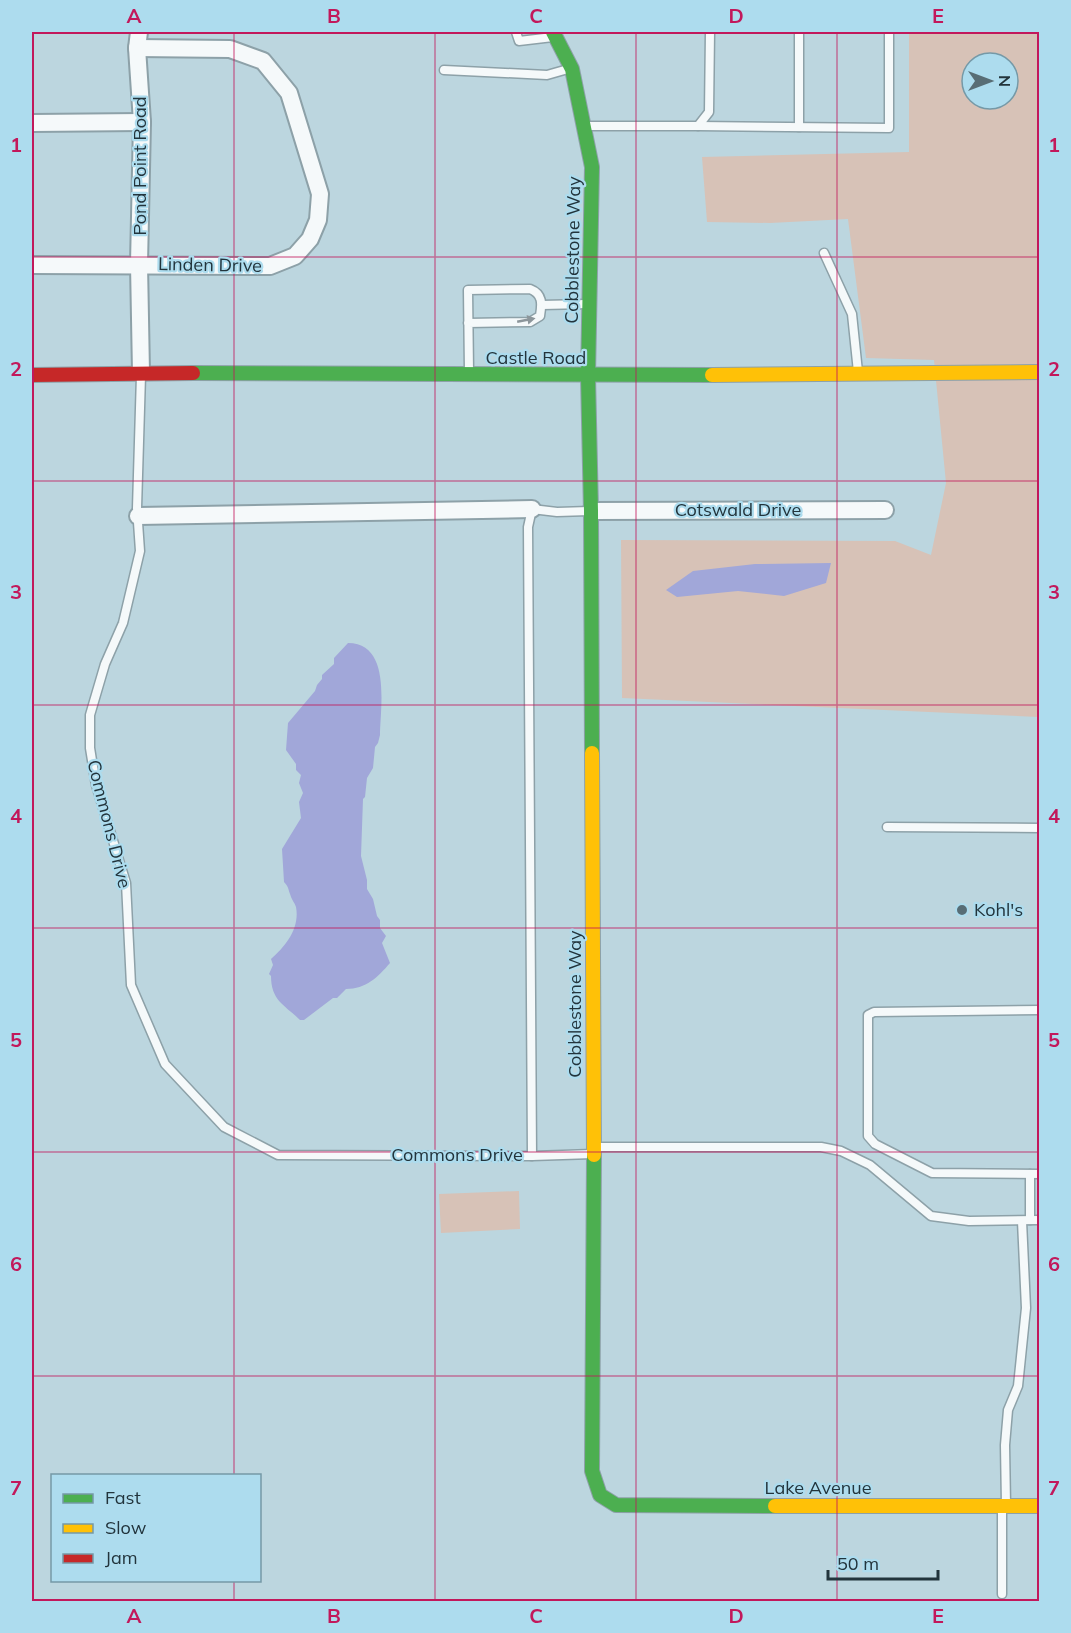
<svg xmlns="http://www.w3.org/2000/svg" width="1071" height="1633" viewBox="0 0 1071 1633" font-family="Mulish,sans-serif">
<rect width="100%" height="100%" fill="#bcd6df"/>
<g fill="#d7c2b7" fill-rule="evenodd">
<path d="M909 32H1039V717L622 698 621 540 895 541 931 555 946 483 934 360 866 358 848 219 770 223 707 222 702 157 909 152ZM972 63H1008V99H972Z"/>
<path d="M519 1191 520 1229 441 1233 439 1194Z"/>
</g>
<g fill="#a1a7d9">
<path d="M831 563 826 583 784 596 738 591 677 597 666 590 693 571 755 564Z"/>
<path d="M348 643C392 643 380 709 380 735L378 743 375 747 373 768 367 778 365 797 363 799 361 856 367 880V889L373 899 377 916 380 920V928L386 936 382 943 390 963C378 977 366 989 346 989L337 998H333L304 1020H300C285 1005 271 1001 271 976L269 974 273 965 271 959C286 946 300 928 296 907 295 903 291 899 290 894 288 888 288 886 284 882L282 849 301 818 299 802 303 793 299 783 301 775 296 770V764L286 750 288 723 315 691 317 685 322 679V675L334 664V658Z"/>
</g>
<g fill="none" stroke-linecap="round" stroke-linejoin="round">
<defs>
<g id="lane">
<path d="M516 32 519 41 553 37"/>
<path d="M799 32V127"/>
<path d="M444 70 547 75 568 69"/>
<path d="M587 126H698L709 112 710 32"/>
<path d="M698 126 889 128V32"/>
<path d="M824 253 852 314 858 372"/>
<path d="M542 305 586 304"/>
<path d="M468 323 530 322 540 316C542 304 543 294 530 289L468 290 469 372"/>
<path d="M141 375 137 508 140 551 123 623 105 664 90 715V748L96 785 126 883 131 985 165 1064 224 1127 278 1155 532 1156 593 1154"/>
<path d="M887 827 1040 828"/>
<path d="M1040 1010 874 1012 868 1015V1136L875 1144 932 1173 1040 1174"/>
<path d="M597 1147H821L841 1151 870 1165 931 1216 969 1221 1040 1220"/>
<path d="M532 1156 528 527 532 509 557 512 589 511"/>
<path d="M1030 1220V1174"/>
<path d="M1006 1505 1005 1445 1008 1410 1018 1386 1026 1308 1022 1221"/>
<path d="M1002 1509V1594"/>
</g>
<g id="street">
<path d="M139 32 137 48 142 122 139 264 141 373"/>
<path d="M32 123 142 122"/>
<path d="M32 265 270 266 295 256 310 239 318 220 320 194 289 93 263 61 230 49 137 48"/>
<path d="M591 511 885 510"/>
<path d="M138 516 532 509"/>
</g>
<g id="fast">
<path d="M553 32 572 69 592 167 588 376 591 511 592 753"/>
<path d="M193 373 712 375"/>
<path d="M594 1155 592 1471 600 1495 616 1505 775 1506"/>
</g>
<g id="slow">
<path d="M712 375 1040 372"/>
<path d="M592 753 594 1155"/>
<path d="M775 1506H1040"/>
</g>
<path id="jam" d="M32 375 193 373"/>
</defs>
<use href="#lane" stroke="#8da1a8" stroke-width="11"/>
<use href="#street" stroke="#8da1a8" stroke-width="20"/>
<use href="#fast" stroke="#8da1a8" stroke-width="16"/>
<use href="#slow" stroke="#8da1a8" stroke-width="16"/>
<use href="#jam" stroke="#8da1a8" stroke-width="16"/>
<use href="#lane" stroke="#f5f9fa" stroke-width="8"/>
<use href="#street" stroke="#f5f9fa" stroke-width="16"/>
<use href="#fast" stroke="#4caf50" stroke-width="14"/>
<use href="#slow" stroke="#ffc107" stroke-width="14"/>
<use href="#jam" stroke="#c62828" stroke-width="14"/>
</g>
<defs><path id="oneway-solid" d="M-6-.8H1V-3.2L6.5 0L1 3.2V.8H-6Z" transform="scale(1.5)"/></defs>
<use fill="#8c969b" href="#oneway-solid" transform="translate(526 320) rotate(-11)"/>
<path fill="none" stroke="#c2185b" stroke-width="1.5" stroke-opacity="0.55" d="M234 32V1476M435 32V1602M636 32V1602M837 32V1602M32 257H1040M32 481H1040M32 705H1040M32 928H1040M32 1152H1040M32 1376H1040M234 1580V1602"/>
<circle fill="#586d75" stroke="#addcee" stroke-width="2" cx="962" cy="910" r="6"/>
<g text-anchor="middle" stroke-width="4.5" stroke-linejoin="round" paint-order="stroke">
<g font-size="18" fill="#22343c" stroke="#addcee">
<text transform="translate(140 166) rotate(-90)" y="6">Pond Point Road</text>
<text transform="translate(573 250) rotate(-89)" y="6">Cobblestone Way</text>
<text transform="translate(210 265) rotate(1)" y="6">Linden Drive</text>
<text x="536" y="364">Castle Road</text>
<text x="738" y="516">Cotswald Drive</text>
<text transform="translate(109 824) rotate(76)" y="6">Commons Drive</text>
<text transform="translate(575 1004) rotate(-90)" y="6">Cobblestone Way</text>
<text x="457" y="1161">Commons Drive</text>
<text x="818" y="1494">Lake Avenue</text>
</g>
<g font-size="18" fill="#22343c" stroke="#addcee" text-anchor="start">
<text x="974" y="916">Kohl's</text>
</g>
</g>
<rect width="1071" height="1633" fill="none" stroke="#addcee" stroke-width="66"/>
<rect x="51" y="1474" width="210" height="108" fill="#addcee" stroke="#7599a7" stroke-width="1.5"/>
<rect x="63" y="1494" width="30" height="9" fill="#4caf50" stroke="#7599a7" stroke-width="1.5"/>
<text x="105" y="1504" font-size="18" fill="#22343c">Fast</text>
<rect x="63" y="1524" width="30" height="9" fill="#ffc107" stroke="#7599a7" stroke-width="1.5"/>
<text x="105" y="1534" font-size="18" fill="#22343c">Slow</text>
<rect x="63" y="1554" width="30" height="9" fill="#c62828" stroke="#7599a7" stroke-width="1.5"/>
<text x="105" y="1564" font-size="18" fill="#22343c">Jam</text>
<g transform="translate(990 81) rotate(90)"><circle r="28" fill="#addcee" stroke="#7599a7" stroke-width="1.5"/>
<path d="M0-4.5L10 22L0 15L-10 22Z" fill="#586d75"/>
<text y="-9" font-size="16" font-weight="bold" text-anchor="middle" fill="#22343c">N</text>
</g>
<path d="M828 1570v9h110v-9" fill="none" stroke="#22343c" stroke-width="3"/>
<text x="837" y="1570" font-size="18" fill="#22343c" stroke="#addcee" stroke-width="4.5" paint-order="stroke">50 m</text>
<rect x="33" y="33" width="1005" height="1567" fill="none" stroke="#c2185b" stroke-width="2"/>
<g font-size="20" text-anchor="middle" font-weight="bold" fill="#c2185b">
<text x="134" y="23">A</text>
<text x="334" y="23">B</text>
<text x="536" y="23">C</text>
<text x="736" y="23">D</text>
<text x="938" y="23">E</text>
<text x="16" y="152">1</text>
<text x="1054" y="152">1</text>
<text x="16" y="376">2</text>
<text x="1054" y="376">2</text>
<text x="16" y="599">3</text>
<text x="1054" y="599">3</text>
<text x="16" y="823">4</text>
<text x="1054" y="823">4</text>
<text x="16" y="1047">5</text>
<text x="1054" y="1047">5</text>
<text x="16" y="1271">6</text>
<text x="1054" y="1271">6</text>
<text x="16" y="1495">7</text>
<text x="1054" y="1495">7</text>
<text x="134" y="1623">A</text>
<text x="334" y="1623">B</text>
<text x="536" y="1623">C</text>
<text x="736" y="1623">D</text>
<text x="938" y="1623">E</text>
</g>
</svg>
